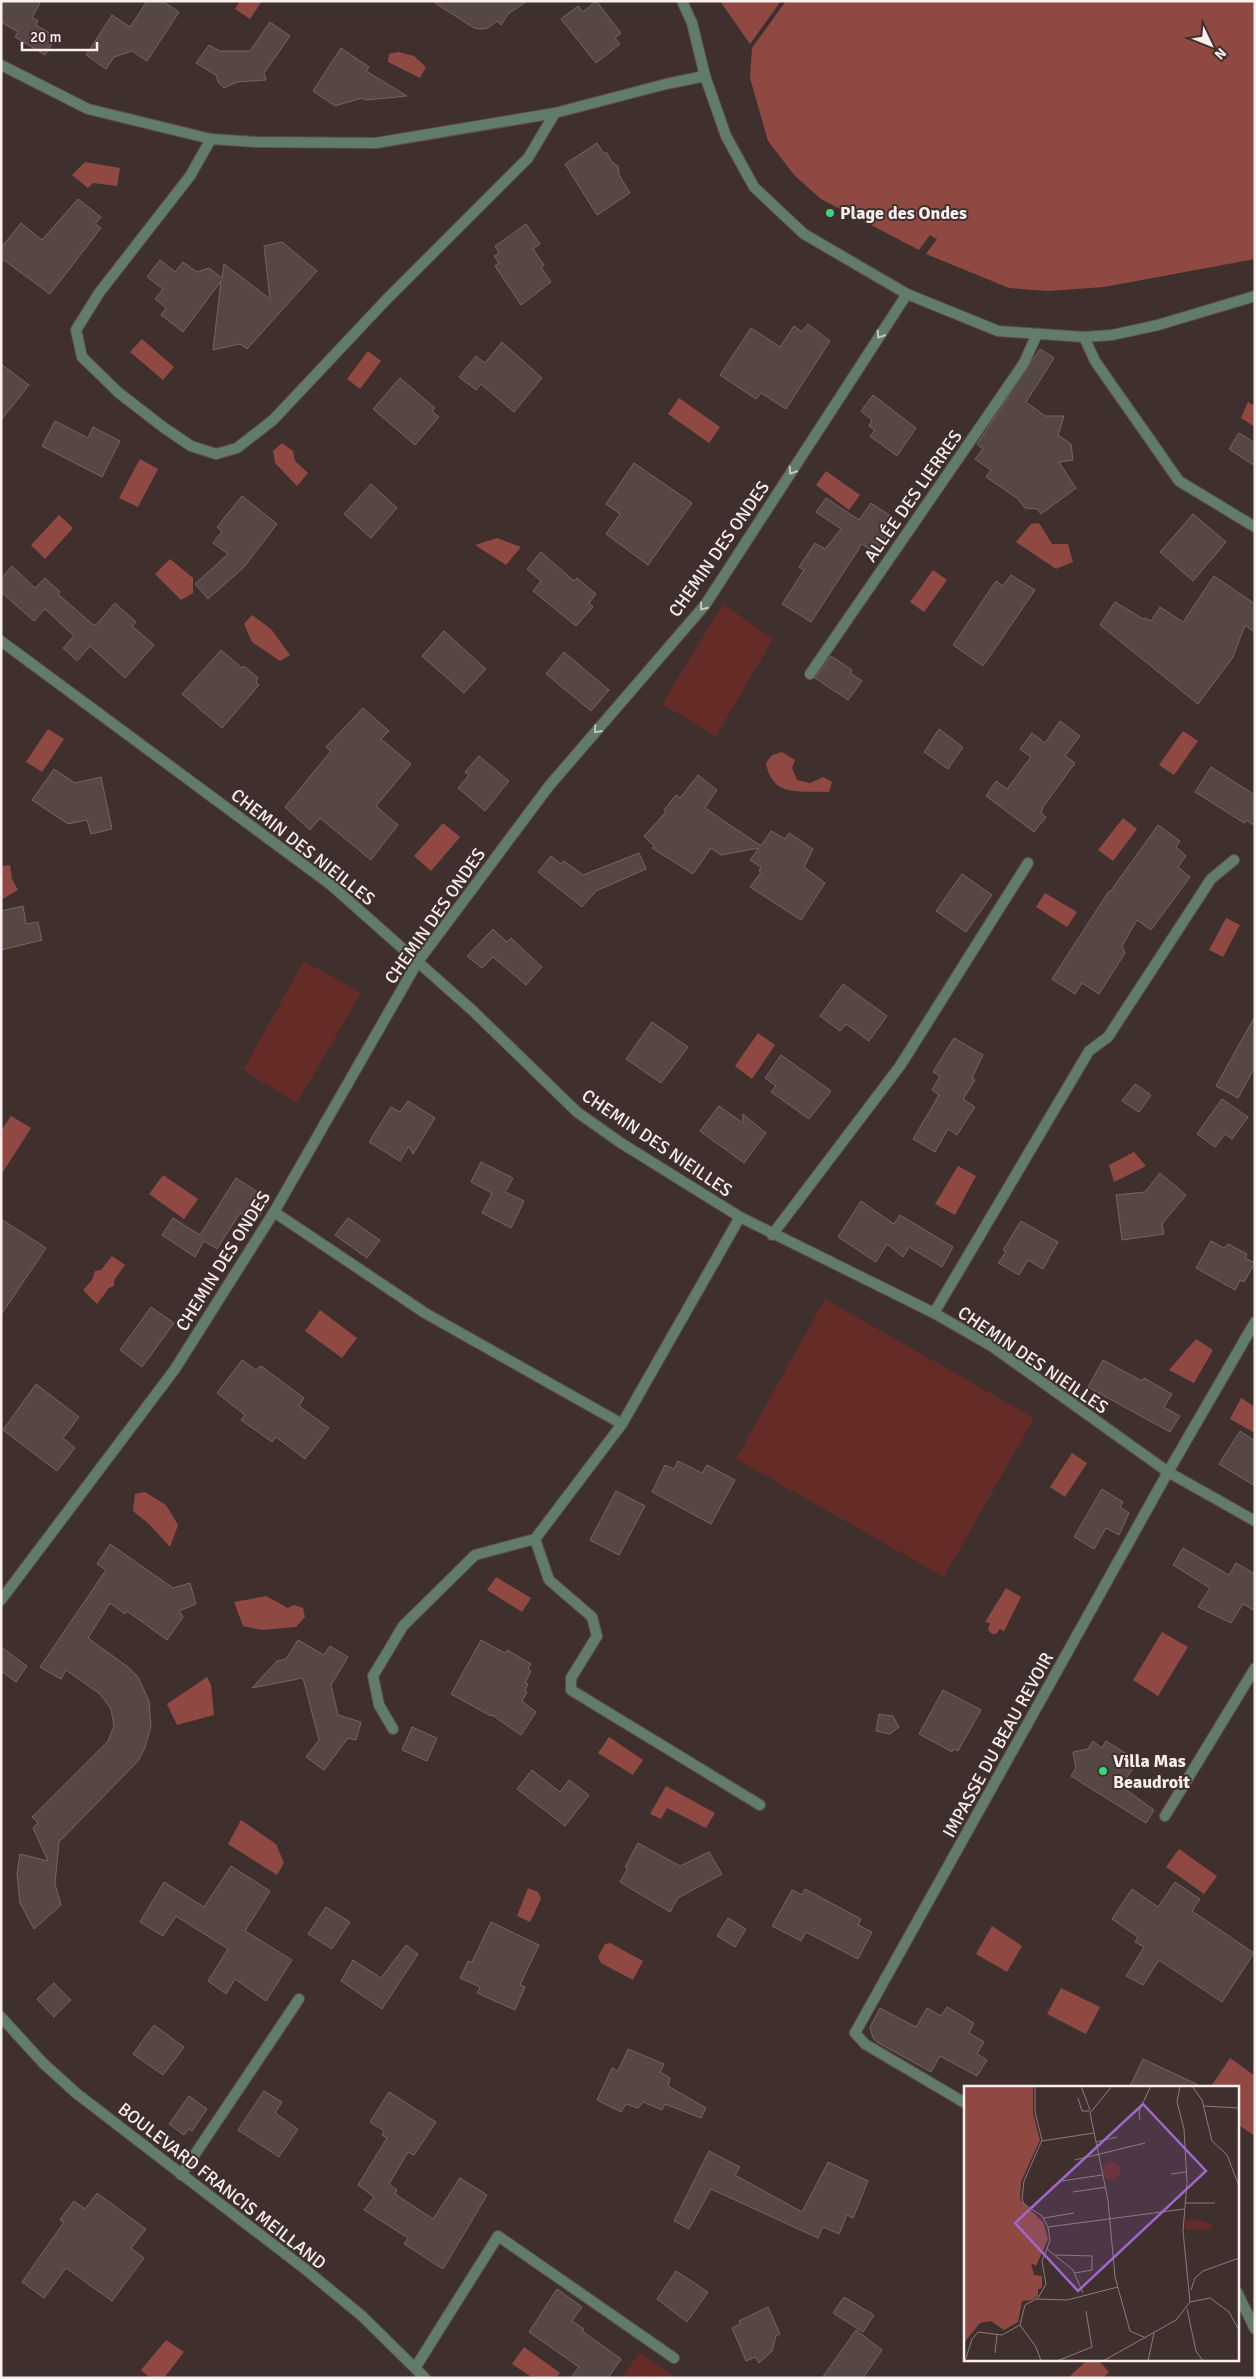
<svg xmlns="http://www.w3.org/2000/svg" width="1256" height="2379" viewBox="0 0 1256 2379" font-family="Signika,sans-serif">
<rect width="100%" height="100%" fill="#3f302e"/>
<g fill="#652b27">
<path d="M723 604 773 639 716 736 662 704Z"/>
<path d="M304 961 361 993 297 1103 243 1070Z"/>
<path d="M825 1299 1034 1418 944 1577 736 1459Z"/>
<path d="M640 2352 675 2378H622Z"/>
</g>
<g fill="#8f4942">
<path d="M240 1H262L250 19 235 9Z"/>
<path d="M720 1H781L750 44Z"/>
<path d="M786 1H1255V259L1104 287 1048 291 1009 288 926 254 937 239 930 235 919 250 821 199 795 176 768 141 750 78 752 48Z"/>
<path d="M398 52 414 56 426 67 420 78 388 62 389 54Z"/>
<path d="M85 162 120 168 117 186 93 183 88 188 72 175Z"/>
<path d="M142 339 174 367 163 380 130 352Z"/>
<path d="M368 351 381 361 360 389 347 379Z"/>
<path d="M679 398 720 427 709 443 668 414Z"/>
<path d="M1248 402 1255 406V427L1241 418Z"/>
<path d="M282 443 293 451 295 461 308 473 297 486 275 463 273 451Z"/>
<path d="M140 459 158 469 138 507 119 498Z"/>
<path d="M826 471 860 495 849 510 816 485Z"/>
<path d="M59 515 73 528 45 559 31 545Z"/>
<path d="M1039 523 1052 544H1068L1073 562 1056 569 1016 542 1031 524Z"/>
<path d="M497 538 521 547 506 565 475 545Z"/>
<path d="M170 559 193 578V593L181 600 155 574Z"/>
<path d="M933 570 947 580 924 612 910 602Z"/>
<path d="M252 615 271 629 290 655 280 661 252 642 244 624Z"/>
<path d="M48 729 64 739 42 772 26 762Z"/>
<path d="M1183 731 1198 741 1174 775 1159 765Z"/>
<path d="M782 752 795 760 792 768 797 780 810 783 823 777 832 782 829 792C802 790 772 799 766 763L772 755Z"/>
<path d="M1123 818 1137 829 1113 861 1098 850Z"/>
<path d="M443 823 460 837 431 871 414 856Z"/>
<path d="M10 865 12 879 18 890 1 900V866Z"/>
<path d="M1045 893 1077 912 1067 927 1036 907Z"/>
<path d="M1226 918 1240 925 1223 957 1209 950Z"/>
<path d="M758 1033 775 1045 752 1079 735 1066Z"/>
<path d="M11 1116 31 1128 1 1175V1131Z"/>
<path d="M1134 1152 1146 1166 1114 1182 1109 1165Z"/>
<path d="M958 1166 976 1176 955 1215 935 1204Z"/>
<path d="M163 1175 198 1199 184 1219 149 1194Z"/>
<path d="M112 1256 125 1265 114 1280V1286L109 1288 97 1304 83 1290 92 1280 95 1271 101 1270Z"/>
<path d="M320 1310 357 1338 342 1358 305 1331Z"/>
<path d="M1196 1339 1213 1350 1194 1383 1169 1370Z"/>
<path d="M1241 1398 1255 1407V1433L1230 1419Z"/>
<path d="M1072 1453 1087 1463 1065 1497 1050 1487Z"/>
<path d="M145 1492 166 1505 178 1525 170 1547 149 1524 133 1511 135 1494Z"/>
<path d="M496 1577 531 1598 522 1612 487 1590Z"/>
<path d="M1006 1588 1021 1597 1004 1631 1000 1629 996 1634H992L988 1630 990 1623 985 1622Z"/>
<path d="M266 1596 288 1608 294 1605 303 1608 305 1617 296 1627 262 1630 243 1626 234 1602Z"/>
<path d="M1162 1632 1188 1647 1158 1696 1133 1680Z"/>
<path d="M207 1677 211 1685 214 1715 177 1725 167 1704Z"/>
<path d="M609 1737 643 1760 633 1775 598 1753Z"/>
<path d="M666 1786 715 1813 706 1828 667 1808 661 1819 650 1814Z"/>
<path d="M241 1820 276 1844 284 1863 277 1875 228 1844Z"/>
<path d="M1179 1849 1217 1876 1204 1894 1166 1867Z"/>
<path d="M528 1888 538 1892 541 1899 530 1922 517 1916Z"/>
<path d="M992 1926 1022 1946 1007 1972 976 1954Z"/>
<path d="M610 1943 643 1961 633 1980 601 1963 598 1957 605 1944Z"/>
<path d="M1061 1988 1100 2007 1086 2034 1047 2014Z"/>
<path d="M1230 2058 1255 2076V2136L1237 2124V2088H1210Z"/>
<path d="M166 2340 184 2352 164 2378H150L141 2370Z"/>
<path d="M524 2347 560 2373 556 2378H533L512 2364Z"/>
<path d="M1087 2360H1098L1109 2372 1103 2378H1068Z"/>
</g>
<g fill="#564644" stroke="#766462">
<path d="M1 1H41L32 18 38 21 36 25 56 37 45 55 15 37 18 32 1 22Z"/>
<path d="M147 1H162L179 12 147 61 132 51 114 57 106 69 86 55 112 15 130 27Z"/>
<path d="M432 1H527L508 14 501 25 497 21 488 28 481 29 474 28Z"/>
<path d="M596 1 621 33 615 38 620 44 596 63 561 19 578 6 583 12Z"/>
<path d="M270 22 290 36 264 73 266 80 237 82 224 88 218 82 216 75 196 63 209 45 220 51H250Z"/>
<path d="M341 48 369 67 366 71 407 96 366 100 362 98 335 106 313 91Z"/>
<path d="M597 143 604 154 606 152 612 162 618 166 619 175 630 193 597 215 565 164Z"/>
<path d="M78 199 101 217 95 224 101 228 50 294 1 258V248L21 223 42 240Z"/>
<path d="M526 224 540 244 533 249 544 265 541 267 551 282 521 305 495 266 499 263 494 256 499 253 495 246Z"/>
<path d="M282 242 317 271 247 349 240 344 213 350 221 281 183 332 161 315 166 308 155 299 163 289 147 277 160 260 175 272 183 262 197 272 209 268 222 278 224 264 270 299 264 246Z"/>
<path d="M808 324 830 341 786 409 761 393 756 399 720 375 751 328 780 347 794 326 802 332Z"/>
<path d="M502 342 542 378 514 412 481 384 476 390 459 377 476 356 485 363Z"/>
<path d="M1040 349 1054 358 1026 402 1045 416H1064L1058 435 1071 444 1073 460 1059 462 1076 488 1041 514 1037 509 1025 508 1017 498 986 477 991 470 975 459 983 449 977 444Z"/>
<path d="M1 364 29 385 1 420Z"/>
<path d="M400 378 435 408 432 411 439 417 415 445 373 409Z"/>
<path d="M873 395 916 428 897 456 870 436 875 430 869 426 872 420 861 411Z"/>
<path d="M55 421 88 438 93 427 120 441 102 477 42 446Z"/>
<path d="M1239 433 1255 443V466L1229 449Z"/>
<path d="M634 463 692 503 648 565 606 534 620 514 606 504Z"/>
<path d="M371 484 397 508 371 538 344 514Z"/>
<path d="M242 496 277 524 244 567 208 599 195 584 228 554 213 543 222 531 217 527Z"/>
<path d="M826 498 859 520 871 503 901 523 878 555 862 544 811 622 782 604 804 570 799 567 815 543 825 549 841 529 816 512Z"/>
<path d="M1193 514 1226 542 1193 581 1160 552Z"/>
<path d="M541 552 574 581 577 578 596 594 589 603 593 607 576 626 533 591 541 581 527 569Z"/>
<path d="M12 566 35 588 45 578 60 592 58 594 92 624 96 625 115 603 136 622 132 626 154 645 125 678 90 646 77 661 63 648 74 636 45 609 34 621 1 592V579Z"/>
<path d="M1011 575 1035 590 983 666 953 645 996 581 1003 586Z"/>
<path d="M1214 576 1255 604V633L1245 625 1233 657 1198 704 1100 625 1115 602 1143 619 1145 618 1151 621 1160 607 1183 622Z"/>
<path d="M444 631 486 669 464 693 422 656Z"/>
<path d="M221 650 242 668 244 666 258 678 256 682 259 685 222 728 182 694Z"/>
<path d="M564 652 609 690 591 711 546 674Z"/>
<path d="M831 656 852 670 850 673 862 681 848 700 815 678Z"/>
<path d="M363 708 389 731 381 739 411 764 376 806 398 825 371 860 320 818 310 830 285 807 331 751 326 747Z"/>
<path d="M1060 721 1080 736 1065 756 1075 763 1043 807 1041 813 1046 817 1034 832 986 796 996 781 1007 789 1031 757 1020 749 1032 733 1045 743Z"/>
<path d="M939 729 963 747 948 769 924 752Z"/>
<path d="M479 756 509 781 485 811 458 788 469 775 465 772Z"/>
<path d="M1211 767 1255 795V826L1246 820 1244 823 1195 792Z"/>
<path d="M54 769 75 783 101 777 112 829 91 834 87 820 68 824 32 800Z"/>
<path d="M698 775 717 790 705 808 761 846 771 831 785 839 789 833 813 849 804 867 825 883 801 920 750 887 761 872 759 871 761 867 750 860 759 848 721 855 711 848 693 874 652 848 655 847 644 836 666 812 664 810 676 795 680 798Z"/>
<path d="M1158 825 1180 841 1176 847 1186 856 1178 867 1190 877 1151 930 1137 920 1122 946 1125 953 1099 994 1082 983 1075 994 1052 979 1109 891 1110 892Z"/>
<path d="M639 853 646 869 596 891 582 907 538 872 551 856 561 864 564 861 583 875Z"/>
<path d="M962 874 992 895 966 932 936 911Z"/>
<path d="M23 906 26 924 38 922 42 940 1 950V911Z"/>
<path d="M493 929 507 942 511 938 542 967 526 985 493 957 482 968 467 956Z"/>
<path d="M843 984 887 1016 869 1041 846 1024 840 1031 820 1016Z"/>
<path d="M1255 1016V1067L1238 1098 1216 1086Z"/>
<path d="M652 1022 688 1047 661 1083 626 1059Z"/>
<path d="M954 1038 983 1055 972 1078 975 1080 963 1099 975 1107 957 1135 948 1129 935 1152 913 1139 939 1095 932 1090 940 1076 933 1072Z"/>
<path d="M781 1055 831 1091 809 1119 771 1092 776 1086 765 1078Z"/>
<path d="M1135 1084 1151 1095 1139 1112 1122 1101Z"/>
<path d="M1222 1099 1248 1117 1232 1139 1225 1134 1215 1147 1197 1134Z"/>
<path d="M408 1101 435 1118 413 1154 409 1146 400 1161 369 1142 391 1107 400 1112Z"/>
<path d="M719 1106 743 1123V1114L766 1133 744 1163 700 1131Z"/>
<path d="M481 1162 513 1178 505 1192 524 1201 511 1228 482 1213 492 1193 471 1182Z"/>
<path d="M1160 1173 1186 1195 1162 1224 1164 1234 1122 1240 1116 1195 1145 1192Z"/>
<path d="M236 1178 270 1200 255 1223 240 1213 217 1249 204 1241 195 1257 162 1235 173 1218 200 1235Z"/>
<path d="M861 1201 894 1224 900 1215 953 1247 942 1267 909 1247 903 1257 887 1244 876 1262 838 1237Z"/>
<path d="M348 1218 380 1240 367 1258 335 1235Z"/>
<path d="M1 1219 46 1248 1 1315Z"/>
<path d="M1021 1221 1058 1242 1043 1269 1028 1260 1019 1275 998 1263 1006 1252 1003 1250Z"/>
<path d="M1211 1241 1224 1248 1228 1244 1247 1254 1245 1258 1255 1263 1244 1282 1240 1280 1235 1290 1196 1268Z"/>
<path d="M151 1307 174 1323 142 1367 120 1350Z"/>
<path d="M242 1360 256 1370 261 1366 304 1398 299 1406 329 1428 305 1459 276 1437 272 1442 241 1420 245 1415 217 1393Z"/>
<path d="M1103 1360 1142 1381 1144 1378 1172 1394 1164 1407 1180 1416 1170 1432 1088 1387Z"/>
<path d="M36 1384 79 1417 63 1438 75 1448 57 1471 3 1430Z"/>
<path d="M1240 1431 1255 1441V1486L1219 1464Z"/>
<path d="M678 1461 702 1473 707 1465 735 1480 711 1524 652 1492 665 1465 674 1469Z"/>
<path d="M1102 1489 1123 1502 1120 1507 1129 1513 1119 1535 1106 1528 1094 1549 1074 1537Z"/>
<path d="M616 1491 645 1506 619 1555 590 1540Z"/>
<path d="M110 1544 173 1588 190 1583 196 1604 179 1611 183 1617 167 1640 127 1611 125 1614 110 1603 88 1638 128 1667 138 1677 149 1701 151 1727 144 1750 138 1761 59 1842 55 1884 61 1905 34 1929 20 1903 17 1873 20 1854 48 1861 33 1828 38 1823 32 1817 108 1741 114 1726 111 1709 100 1694 66 1670 61 1679 40 1667 106 1570 97 1564Z"/>
<path d="M1183 1548 1229 1575 1236 1563 1255 1574V1611L1243 1604 1231 1623 1198 1607 1210 1588 1173 1565Z"/>
<path d="M298 1640 324 1655 330 1646 348 1657 331 1685 338 1715 361 1722 356 1740 348 1738 324 1770 306 1757 319 1740 303 1678 252 1688 277 1661 286 1659Z"/>
<path d="M481 1640 505 1653 507 1650 531 1664 528 1669 531 1671 525 1683 528 1684 525 1691 527 1692 522 1701 536 1712 521 1735 492 1715 491 1716 451 1694Z"/>
<path d="M1 1647 27 1666 16 1682 1 1671Z"/>
<path d="M943 1690 981 1710 958 1751 953 1749 952 1752 919 1734Z"/>
<path d="M879 1714 893 1716 899 1727 890 1734 876 1731Z"/>
<path d="M412 1727 437 1738 427 1761 402 1750Z"/>
<path d="M1093 1741 1102 1748 1106 1741 1138 1761 1121 1786 1154 1810 1146 1823 1071 1776 1076 1768 1073 1752 1088 1749Z"/>
<path d="M532 1770 560 1792 569 1780 589 1795 565 1826 517 1789Z"/>
<path d="M638 1843 680 1866 709 1852 722 1874 678 1898 670 1912 620 1882 628 1868 625 1867Z"/>
<path d="M231 1866 270 1891 245 1931 292 1960 266 2001 235 1979 226 1994 208 1981 228 1949 176 1916 163 1936 140 1922 164 1882 204 1907Z"/>
<path d="M1175 1882 1200 1899 1192 1911 1254 1953 1222 2002 1159 1960 1143 1985 1126 1976 1144 1947 1135 1942 1138 1937 1112 1919 1132 1889 1158 1907Z"/>
<path d="M805 1889 861 1919 858 1925 872 1932 858 1959 806 1932 801 1941 772 1926 792 1890 802 1895Z"/>
<path d="M326 1907 350 1922 332 1949 308 1934Z"/>
<path d="M728 1918 746 1929 735 1947 717 1936Z"/>
<path d="M491 1922 539 1945 520 1985 525 1987 515 2010 477 1993 480 1987 460 1978 468 1961 472 1962Z"/>
<path d="M406 1945 418 1954 382 2009 341 1981 353 1960 381 1978Z"/>
<path d="M54 1983 71 2000 54 2017 37 1999Z"/>
<path d="M947 2007 974 2023 969 2033 984 2042 977 2054 987 2060 977 2076 940 2056 931 2072 877 2042 873 2038 870 2027 880 2008 916 2027 927 2008 941 2016Z"/>
<path d="M154 2025 184 2047 163 2075 133 2054Z"/>
<path d="M628 2049 664 2064 660 2072 670 2078 668 2086 706 2108 701 2118 665 2104 662 2110 643 2102 638 2108 626 2104 621 2112 597 2100 612 2068 618 2071Z"/>
<path d="M1143 2059 1205 2088H1129Z"/>
<path d="M264 2091 282 2102 275 2113 298 2129 279 2157 238 2130Z"/>
<path d="M389 2092 436 2122 414 2155 408 2152 389 2184 397 2190 395 2194 433 2219 460 2178 487 2195 443 2269 404 2244 408 2238 364 2210 374 2197 358 2185 387 2138 382 2135 384 2131 370 2122Z"/>
<path d="M189 2096 207 2109 192 2131 189 2129 184 2135 169 2124Z"/>
<path d="M709 2151 740 2167 735 2175 802 2212 828 2162 868 2181 853 2218 847 2215 839 2234 823 2227 818 2238 711 2189 689 2229 674 2221Z"/>
<path d="M97 2193 146 2229 131 2248 144 2258 112 2301 66 2268 44 2298 22 2282 64 2222 60 2220 74 2201 85 2209Z"/>
<path d="M676 2271 708 2292 687 2322 657 2299Z"/>
<path d="M557 2289 582 2307 572 2321 584 2329 582 2331 621 2359 608 2378H571L579 2367 529 2332Z"/>
<path d="M844 2297 874 2315 863 2332 833 2313Z"/>
<path d="M768 2307 780 2334 776 2336 772 2351 767 2356 759 2363 755 2357 746 2361 732 2328 740 2324 739 2321Z"/>
<path d="M856 2330 882 2350 863 2378H822Z"/>
</g>
<g fill="none" stroke-linecap="round" stroke-linejoin="round">
<defs>
<g id="service">
<path d="M1084 337 1095 361 1179 481 1255 527"/>
<path d="M274 1212 425 1313 622 1424"/>
<path d="M535 1539 549 1580 592 1617 597 1636 571 1678V1690L760 1805"/>
<path d="M393 1729 379 1705 373 1676 403 1626 475 1555 535 1539 622 1424 740 1217"/>
<path d="M855 2033 865 2044 965 2103"/>
<path d="M415 2368 498 2236 674 2358"/>
</g>
<g id="minor">
<path d="M1 65 88 109 211 139 257 142 376 143 555 113 666 84 705 76"/>
<path d="M211 139 190 176 99 293 76 330 82 357 119 393 163 427 191 446 216 454 237 448 273 420 386 300 528 158 555 113"/>
<path d="M1 641 331 885 472 1010 577 1112 621 1143 740 1217 934 1313 993 1347 1168 1472 1255 1521"/>
<path d="M810 674 1024 363 1037 334"/>
<path d="M772 1235 900 1066 1028 863"/>
<path d="M934 1313 1089 1051 1108 1037 1211 879 1234 860"/>
<path d="M1 1600 175 1369 274 1212 417 963 549 786 705 605 907 294"/>
<path d="M1165 1816 1255 1668"/>
<path d="M1 2017 43 2063 76 2093 305 2269 362 2316 425 2378"/>
<path d="M855 2033 1168 1472 1255 1322"/>
<path d="M181 2175 299 1999"/>
<path d="M1237 2292 1255 2329"/>
</g>
<path id="tertiary" d="M682 1 692 23 705 76 726 136 754 187 804 234 907 294 998 331 1084 337 1112 335 1158 325 1255 296"/>
</defs>
<use href="#service" stroke="#5d4f4d" stroke-width="12"/>
<use href="#minor" stroke="#5d4f4d" stroke-width="12"/>
<use href="#tertiary" stroke="#5d4f4d" stroke-width="12"/>
<use href="#service" stroke="#617c68" stroke-width="10"/>
<use href="#minor" stroke="#617c68" stroke-width="10"/>
<use href="#tertiary" stroke="#617c68" stroke-width="10"/>
</g>
<defs><path id="oneway-chevron" d="M-2-3.5L2.5 0L-2 3.5" fill="none" stroke-width="1.6" stroke-linecap="round" stroke-linejoin="round" transform="scale(1.25)"/></defs>
<g stroke="#c4c7bf">
<use href="#oneway-chevron" transform="translate(880 335) rotate(123)"/>
<use href="#oneway-chevron" transform="translate(792 471) rotate(123)"/>
<use href="#oneway-chevron" transform="translate(703 607) rotate(128)"/>
<use href="#oneway-chevron" transform="translate(597 730) rotate(131)"/>
</g>
<g fill="#3bd77e" stroke="#3f302e" stroke-width="2">
<circle cx="830" cy="213" r="5"/>
<circle cx="1103" cy="1771" r="5"/>
</g>
<g text-anchor="middle" stroke-width="4" stroke-linejoin="round" paint-order="stroke">
<g font-size="18" font-weight="bold" fill="#faefee" stroke="#3f302e" text-anchor="start">
<text x="840" y="219">Plage des Ondes</text>
<text x="1113" y="1767">Villa Mas<tspan x="1113" dy="21">Beaudroit</tspan></text>
</g>
<g font-size="18" fill="#faefee" stroke="#3f302e">
<text transform="translate(913 496) rotate(-55)" y="6">ALLÉE DES LIERRES</text>
<text transform="translate(719 549) rotate(-55)" y="6">CHEMIN DES ONDES</text>
<text transform="translate(303 847) rotate(38)" y="6">CHEMIN DES NIEILLES</text>
<text transform="translate(435 916) rotate(-55)" y="6">CHEMIN DES ONDES</text>
<text transform="translate(657 1143) rotate(34)" y="6">CHEMIN DES NIEILLES</text>
<text transform="translate(223 1261) rotate(-58)" y="6">CHEMIN DES ONDES</text>
<text transform="translate(1033 1360) rotate(34)" y="6">CHEMIN DES NIEILLES</text>
<text transform="translate(998 1745) rotate(-61)" y="6">IMPASSE DU BEAU REVOIR</text>
<text transform="translate(222 2186) rotate(38)" y="6">BOULEVARD FRANCIS MEILLAND</text>
</g>
</g>
<g transform="translate(964 2086)">
<rect width="275" height="275" fill="#3f302e"/>
<path d="M138 85a9 9 0 1 1 18 0a9 9 0 1 1-18 0ZM236 134 248 139V143L221 144V135Z" fill="#652b27"/>
<path d="M0 0H69V27L76 54 57 96 56 114 79 136 84 153 72 180 67 177 70 189 78 190V202L74 203V210L68 214 58 215 54 236 40 244 27 235 16 237 0 257Z" fill="#8f4942"/>
<path fill="none" stroke="#8a7c7b" stroke-width="1" d="M117 0 126 24M148 0 126 27 144 114 151 191 166 245 182 252M228 0 238 14 248 55 263 69 275 100M114 12 118 25H126M239 20 275 22M176 34 175 25 187 0M78 55 130 47M132 56 153 51M111 74 181 57M207 88 222 86M98 95 138 89M109 106 142 101M221 117H251M80 132 110 127M84 141 220 123M83 163 109 184 119 207M92 169 128 170V184L111 187M227 204 231 192 239 185 275 172M72 213 103 214 154 201M226 216 246 212 265 226 275 244M223 223 232 265 239 275M56 239 72 261 77 275M31 267 33 249M1 275 8 253 14 246 38 249 56 239 61 219 74 212 82 198 78 175 86 155 84 141 78 130 60 118 58 113 60 95 78 54 71 26V0M93 275 128 261 122 225M139 275 212 234 226 216 219 145 223 96 220 43 213 16 216 0M184 275 190 247"/>
<path fill="#a166cd" fill-opacity="0.15" stroke="#a166cd" stroke-width="2.5" d="M179 18 242 85 114 205 51 137Z"/>
<rect width="275" height="275" fill="none" stroke="#faefee" stroke-width="2.5"/>
</g>
<rect width="1256" height="2379" fill="none" stroke="#faefee" stroke-width="5"/>
<g transform="translate(1211 45) rotate(133)" stroke="#3f302e" stroke-width="4" paint-order="stroke">
<path d="M0-4L9 19L0 12L-9 19Z" fill="#faefee"/>
<text y="-8" font-size="14" font-weight="bold" text-anchor="middle" fill="#faefee">N</text>
</g>
<path d="M22 42v8h75v-8" fill="none" stroke="#faefee" stroke-width="2.5"/>
<text x="30" y="42" font-size="15" fill="#faefee" stroke="#3f302e" stroke-width="4" paint-order="stroke">20 m</text>
</svg>
